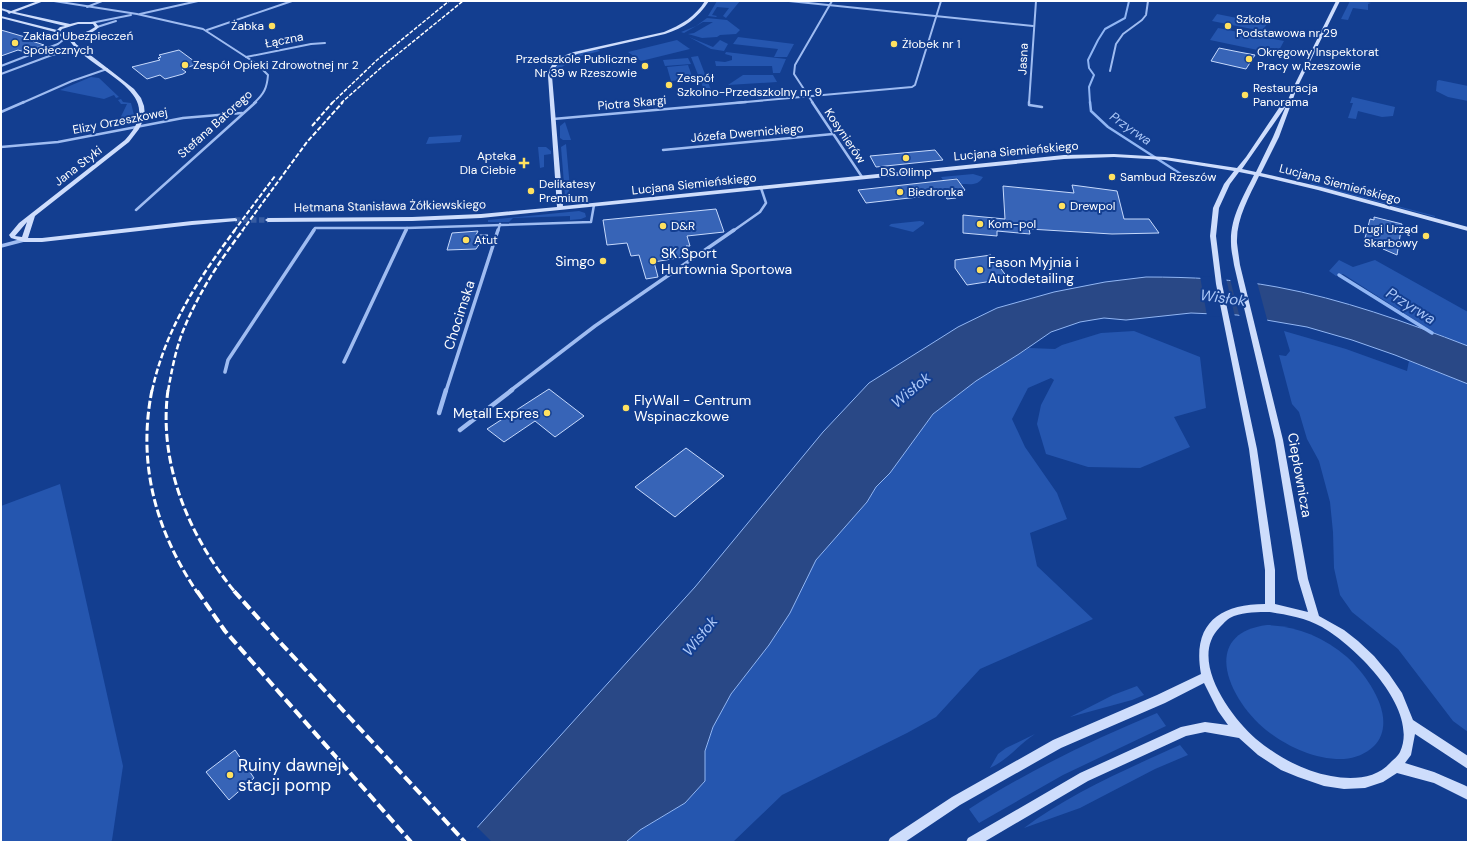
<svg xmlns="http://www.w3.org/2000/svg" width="1469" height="843" viewBox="0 0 1469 843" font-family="'DM Sans',sans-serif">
<rect width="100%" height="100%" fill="#133e90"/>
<g fill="#2556af">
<path d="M717 1H740L726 18 723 16 729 8 717 7 712 15 717 16 716 17 708 16Z"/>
<path d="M1350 1H1367V2L1371 3 1368 4V10L1353 8 1348 20 1341 19Z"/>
<path d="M1217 14 1267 24 1262 31 1212 21Z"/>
<path d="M707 18 727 20 740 30 736 34 720 35 717 37 702 38 688 34 694 33 713 22H703L684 33 681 32 696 26Z"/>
<path d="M1218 28 1284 41 1277 54 1210 40Z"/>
<path d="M689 37 713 47 720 40 728 44 724 51 711 49Z"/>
<path d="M738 37 794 44 787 57H774L778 49 733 44Z"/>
<path d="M677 40 690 49 641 61 628 52Z"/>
<path d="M597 49 600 51 577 57 562 67 561 72 554 73C556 56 584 52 597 49Z"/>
<path d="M726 52 786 59 780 73H773L772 66H716L715 61 725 62 732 60V56L725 54Z"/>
<path d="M698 56 713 95H706L691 57Z"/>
<path d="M688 58 691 64 665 66 663 60Z"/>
<path d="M688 65 693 79 671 81 667 67Z"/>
<path d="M743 75H773L777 82 728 85Z"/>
<path d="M91 77 99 78 119 97 116 98 114 95 104 99 60 90Z"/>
<path d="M1439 80 1468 86V101L1448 97 1436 91 1437 81Z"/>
<path d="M1352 97 1395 107 1393 116 1382 117 1358 111 1356 119 1348 118 1353 103H1350Z"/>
<path d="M121 99 123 102 131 103 134 115 130 124 116 127 127 104H121L118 100Z"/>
<path d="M565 122 571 140H563L560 138V126Z"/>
<path d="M462 135 460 142 426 144 429 137Z"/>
<path d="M566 144 570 188 567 195 565 196 561 147Z"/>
<path d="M538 147H546L551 151V154L544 155V167L540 168Z"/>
<path d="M973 174 983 177C978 186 971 184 961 184L957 178 943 180 941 177Z"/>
<path d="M1311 183 1435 216V217L1310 184Z"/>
<path d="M579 211 585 213 586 217 581 219 570 220V216L513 218 509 222H488V220Z"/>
<path d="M920 221 924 222V224L913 232 889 226 891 224Z"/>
<path d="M1339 260 1353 267 1375 260 1468 312V346L1435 333 1343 274 1336 276 1329 271Z"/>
<path d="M1134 331 1200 357 1206 408 1174 417 1190 447 1140 468 1088 467 1046 454 1037 424 1041 405 1054 380 1051 378 1028 388 1012 419 1025 447 1057 493 1067 519 1030 533 1037 566 1093 619 980 669 936 717 907 733 782 795 733 842H626L640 830 685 803 705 781V751L713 727 731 694 769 645 790 613 816 560 867 502 876 487 890 473 933 414 976 381 1029 348 1055 349 1062 345 1101 333Z"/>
<path d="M1284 331 1346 349 1407 371 1409 361 1468 384V732L1453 721 1398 649 1352 612 1340 595 1334 568 1333 532 1330 502 1319 461 1307 439 1299 412 1292 404 1279 355 1286 356 1290 351Z"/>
<path d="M60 484 123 766 112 840 111 842H1V506Z"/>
<path d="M1267 625C1297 626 1324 637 1347 657 1368 676 1399 720 1374 746 1366 754 1355 758 1344 759 1315 760 1288 747 1266 730 1230 701 1198 634 1267 625Z"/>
<path d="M1137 686 1144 695 1132 700 1070 717 1113 695Z"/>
<path d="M1157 713 1166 726 1063 775 979 823 969 809C1028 771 1092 740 1157 713Z"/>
<path d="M1035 734C1019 744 1008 760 990 768L998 754 1006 748Z"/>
<path d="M1180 745 1188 755 1155 769 1080 808 1024 828C1069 794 1129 768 1180 745Z"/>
</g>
<path fill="#294886" stroke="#91b6f4" d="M1146 277C1190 277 1234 279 1277 287 1342 299 1406 322 1468 346V384L1395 355 1352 340 1307 327 1237 315 1191 313 1126 320 1104 318 1080 322 1051 332 1019 354 976 381 933 414 890 473 876 487 867 502 816 560 790 613 769 645 731 694 713 727 705 751V781L685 803 640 830 626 842H464L695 587 823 432 869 383 958 327 997 308 1054 292 1105 282Z"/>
<g fill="#133e90">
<path d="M1200 276 1226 278 1235 317 1207 316Z"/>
<path d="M1230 279 1257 282 1268 323 1240 318Z"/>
<path d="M476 826 492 842H462Z"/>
</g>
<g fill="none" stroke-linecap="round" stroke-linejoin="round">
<path stroke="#91b6f4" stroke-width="2" d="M1090 103 1089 87 1094 75 1089 68 1088 60 1098 40 1105 29 1125 18 1129 1"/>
<path stroke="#91b6f4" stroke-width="2.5" d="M1090 102 1091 111 1108 127 1187 178"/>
<path stroke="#91b6f4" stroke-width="3.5" d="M1339 275 1432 333"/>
</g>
<g fill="#3764b7" stroke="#c6d9fc">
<path d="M1 30 25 37 23 38 44 45 25 52 18 50 1 56Z"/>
<path d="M1219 48 1239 52 1255 55 1246 69 1211 61Z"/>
<path d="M179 50 198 64 182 69 186 72 183 74 165 79 160 75 147 79 132 67 160 60 158 58 161 57 159 55Z"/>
<path d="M935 150 943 160 876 167 870 156Z"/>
<path d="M957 179 965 190 956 198 947 199 944 194 866 203 858 190Z"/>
<path d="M1072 185 1117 191 1124 219H1149L1159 233 1112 234 1029 229 1030 234 997 231V236L963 233V215L1005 219 1003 186 1074 193Z"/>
<path d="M716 209 724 232 687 236 690 246H686L689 256 654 262 658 277 646 279 639 255 631 256 627 243 607 245 603 220Z"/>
<path d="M1374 217 1402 224 1397 255 1383 249 1385 244 1365 238 1370 219 1374 220Z"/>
<path d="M478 231 476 235H488L478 246 476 249 447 250 452 233Z"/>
<path d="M991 255 1007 277H1003L1005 279 967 285 955 268V260Z"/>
<path d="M549 389 584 416 555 437 535 421 504 442 487 429Z"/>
<path d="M686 448 724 476 675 517 635 487Z"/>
<path d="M235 750 254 778 229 800 206 772Z"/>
</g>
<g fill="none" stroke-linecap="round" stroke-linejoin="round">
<path stroke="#365ba1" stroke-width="5.5" stroke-dasharray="5.5 2.5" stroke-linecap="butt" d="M235 220H268"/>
<g stroke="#9fbcf1" stroke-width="2">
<path d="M54 1 137 14 203 29 257 64 268 75C267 88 264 94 254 103"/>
<path d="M789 1 1033 26"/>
<path d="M87 7 102 1"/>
<path d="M140 14 198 1"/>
<path d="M91 23 131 15"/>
<path d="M97 27 116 21"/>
<path d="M207 30 292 1"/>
<path d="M246 57 311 44 325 43"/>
<path d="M1 66 58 44 63 40 64 36"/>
<path d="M1110 71 1116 44 1123 34 1142 20 1146 15 1148 1"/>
<path d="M1 74 52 55 78 49"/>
<path d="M22 103 72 81 107 69"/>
<path d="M735 103 912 87 915 85 941 1"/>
<path d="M813 103 794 74 795 65 832 1"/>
<path d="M1029 103 1036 1"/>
</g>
<g stroke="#9fbcf1" stroke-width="2.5">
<path d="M812 102 862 177"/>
<path d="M1029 102V105L1042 107"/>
<path d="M1 112 24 102"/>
<path d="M553 119 746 102"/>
<path d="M1 147 58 142 183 118 242 113"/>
<path d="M663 150 833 134"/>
<path d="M136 210 256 102"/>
<path d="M313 231 315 228H407L591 222 594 205"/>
<path d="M406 231 407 228"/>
<path d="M498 231 500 224"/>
<path d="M733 231 760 212 766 203 761 188"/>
</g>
<g stroke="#9fbcf1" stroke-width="3.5">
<path d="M1 246 24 240"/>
<path d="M344 362 406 230"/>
<path d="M225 372 228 360 314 230"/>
<path d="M446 391 498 230"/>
<path d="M510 391 595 326 734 230"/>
</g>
<g stroke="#9fbcf1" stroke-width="4.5">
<path d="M439 413 446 390"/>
<path d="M460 430 512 390"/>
</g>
<g fill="#ceddfc" fill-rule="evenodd">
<path d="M38 1H44L15 12 70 24 78 22H95L99 27C92 34 82 37 72 38L76 44 115 74 134 89 141 98 144 106 145 116 139 129 129 142 35 216 28 238H42L192 221 235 218 237 219V221L192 225 42 242H24L11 238 9 235 19 223 125 140C173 90 87 72 68 38L59 36 55 34V32L1 18V16L57 30 60 27 65 26 11 13 9 14 7 12 1 10V8L11 11ZM78 24H93L95 27C85 34 69 39 59 33L62 29ZM27 222 22 237 15 236Z"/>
<path d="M705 1H709C698 18 684 28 665 34L577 54C565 59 555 62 552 76L563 206 1064 155 1114 154 1165 157 1237 168 1246 157 1283 102H1287L1293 88 1336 1H1340L1297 88 1279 137 1261 173 1321 187 1468 227V231L1318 190 1259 176C1249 197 1236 219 1237 243 1238 251 1239 258 1240 265L1283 440 1308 579 1319 616 1344 630 1358 641 1374 656 1389 674 1402 693 1413 720 1468 756V769L1415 734 1411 755 1405 763 1434 772 1464 785 1468 787V800L1434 783 1397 773 1383 782 1365 788 1344 789 1324 786 1298 777 1281 770 1258 755 1239 738 1205 732 1186 736 1088 781 984 842H966L968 838 1080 773 1181 727 1205 722 1228 725 1218 711 1204 683 1165 703 1061 748 960 805 905 842H888L890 838 952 797 1053 740 1157 695 1201 674C1192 625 1218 604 1265 604V570L1249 449 1216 284 1210 236 1213 208 1224 184 1234 171 1165 160 1114 157 1064 159 481 218 412 221 268 222 265 220 268 218 412 217 481 214 557 207 548 76C551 60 560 57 574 52L664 32C681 25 695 17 705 1ZM1286 106 1273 137 1256 172 1242 169ZM1239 172 1254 175C1243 197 1230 218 1231 243 1231 250 1233 258 1234 265L1275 440 1298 579 1308 612 1275 604V570L1257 449 1222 284 1216 236 1219 208 1230 184ZM1270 612C1288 615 1306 618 1322 627 1355 646 1420 709 1400 752 1398 756 1393 760 1390 763 1376 779 1351 780 1331 776 1303 771 1278 757 1256 739 1230 716 1188 659 1220 627 1224 623 1228 618 1234 616 1245 612 1258 612 1270 612Z"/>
</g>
<g stroke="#fff" stroke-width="1.5" stroke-dasharray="4 1.5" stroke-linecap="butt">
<path d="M332 103 377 60 449 1"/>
<path d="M341 103 383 66 463 1"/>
</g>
<g stroke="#fff" stroke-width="2" stroke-dasharray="5 2" stroke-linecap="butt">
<path d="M312 126 333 102"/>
<path d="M234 231 275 176"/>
<path d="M242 231 307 142 343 102"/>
</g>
<g stroke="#fff" stroke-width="2.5" stroke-dasharray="6 2.5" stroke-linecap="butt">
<path d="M152 391C165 330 198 279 235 230"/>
<path d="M168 391C172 369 176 347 185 326 200 291 220 260 243 230"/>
</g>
<g stroke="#fff" stroke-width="3" stroke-dasharray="8 3" stroke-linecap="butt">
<path d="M152 390C137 464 156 531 197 592"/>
<path d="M168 390C158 464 189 536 235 592"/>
</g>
<g stroke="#fff" stroke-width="4" stroke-dasharray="10 4" stroke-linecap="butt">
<path d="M197 591 225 631 411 842"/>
<path d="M234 591 276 638 465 842"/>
</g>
</g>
<g fill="#ffe160" stroke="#133e90" stroke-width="1.5">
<circle cx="272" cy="26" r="4"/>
<circle cx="1228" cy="26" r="4"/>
<circle cx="15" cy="43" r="4"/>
<circle cx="894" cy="44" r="4"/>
<circle cx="1249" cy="59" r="4"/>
<circle cx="185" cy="65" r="4"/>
<circle cx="645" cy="66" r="4"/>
<circle cx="669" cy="85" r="4"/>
<circle cx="1245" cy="95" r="4"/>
<circle cx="906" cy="158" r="4"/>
<path d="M522 157h4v4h4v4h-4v4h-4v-4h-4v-4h4z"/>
<circle cx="1112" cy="177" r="4"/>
<circle cx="531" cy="191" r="4"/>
<circle cx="900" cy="192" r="4"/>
<circle cx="1062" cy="206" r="4"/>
<circle cx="980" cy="224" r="4"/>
<circle cx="663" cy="226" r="4"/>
<circle cx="1426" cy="236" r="4"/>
<circle cx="466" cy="240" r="4"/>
<circle cx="603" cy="261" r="4"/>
<circle cx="653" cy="261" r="4"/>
<circle cx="980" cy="270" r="4"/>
<circle cx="626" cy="408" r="4"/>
<circle cx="547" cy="413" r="4"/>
<circle cx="230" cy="775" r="4"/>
</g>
<g text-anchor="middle" stroke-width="4" stroke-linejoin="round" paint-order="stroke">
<g font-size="12" fill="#fff" stroke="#133e90" text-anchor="start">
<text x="1236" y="23">Szkoła<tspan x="1236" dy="14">Podstawowa nr 29</tspan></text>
<text x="264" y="30" text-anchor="end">Żabka</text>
<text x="23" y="40">Zakład Ubezpieczeń<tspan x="23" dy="14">Społecznych</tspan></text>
<text x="902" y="48">Żłobek nr 1</text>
<text x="1257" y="56">Okręgowy Inspektorat<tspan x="1257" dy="14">Pracy w Rzeszowie</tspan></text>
<text x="637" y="63" text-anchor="end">Przedszkole Publiczne<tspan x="637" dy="14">Nr 39 w Rzeszowie</tspan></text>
<text x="193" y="69">Zespół Opieki Zdrowotnej nr 2</text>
<text x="677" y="82">Zespół<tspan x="677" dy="14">Szkolno-Przedszkolny nr 9</tspan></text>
<text x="1253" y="92">Restauracja<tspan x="1253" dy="14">Panorama</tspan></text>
<text x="516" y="160" text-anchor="end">Apteka<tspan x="516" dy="14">Dla Ciebie</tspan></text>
<text x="906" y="176" text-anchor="middle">DS Olimp</text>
<text x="1120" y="181">Sambud Rzeszów</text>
<text x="539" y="188">Delikatesy<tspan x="539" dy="14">Premium</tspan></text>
<text x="908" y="196">Biedronka</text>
<text x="1070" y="210">Drewpol</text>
<text x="988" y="228">Kom-pol</text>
<text x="671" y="230">D&amp;R</text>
<text x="1418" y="233" text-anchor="end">Drugi Urząd<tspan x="1418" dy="14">Skarbowy</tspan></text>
<text x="474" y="244">Atut</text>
</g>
<g font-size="12" fill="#fff" stroke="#133e90">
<text transform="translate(284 40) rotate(-11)" y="4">Łączna</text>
<text transform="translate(1023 59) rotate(-87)" y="4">Jasna</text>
<text transform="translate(632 103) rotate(-5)" y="4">Piotra Skargi</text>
<text transform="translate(120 121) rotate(-11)" y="4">Elizy Orzeszkowej</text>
<text transform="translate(215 124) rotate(-42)" y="4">Stefana Batorego</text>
<text transform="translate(747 133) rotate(-5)" y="4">Józefa Dwernickiego</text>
<text transform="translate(845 136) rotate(56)" y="4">Kosynierów</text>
<text transform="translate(1016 151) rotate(-5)" y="4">Lucjana Siemieńskiego</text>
<text transform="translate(78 166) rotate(-38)" y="4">Jana Styki</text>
<text transform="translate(694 184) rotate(-6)" y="4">Lucjana Siemieńskiego</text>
<text transform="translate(1340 184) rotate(15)" y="4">Lucjana Siemieńskiego</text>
<text transform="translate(390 206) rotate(-1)" y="4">Hetmana Stanisława Żółkiewskiego</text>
</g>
<g font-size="13" font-style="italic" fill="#abc7f8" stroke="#133e90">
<text transform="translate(1131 128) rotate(35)" y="5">Przyrwa</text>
</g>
<g font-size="14" fill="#fff" stroke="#133e90" text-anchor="start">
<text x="661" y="258">SK Sport<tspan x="661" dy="16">Hurtownia Sportowa</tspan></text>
<text x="595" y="266" text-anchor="end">Simgo</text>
<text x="988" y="267">Fason Myjnia i<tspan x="988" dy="16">Autodetailing</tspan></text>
<text x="634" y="405">FlyWall - Centrum<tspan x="634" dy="16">Wspinaczkowe</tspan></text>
<text x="539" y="418" text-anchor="end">Metall Expres</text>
</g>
<g font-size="14" fill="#fff" stroke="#133e90">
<text transform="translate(459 315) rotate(-72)" y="5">Chocimska</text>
<text transform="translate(1300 475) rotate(80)" y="5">Ciepłownicza</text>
</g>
<g font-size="15" font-style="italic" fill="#abc7f8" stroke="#133e90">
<text transform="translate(1223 298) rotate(8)" y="5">Wisłok</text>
<text transform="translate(1411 306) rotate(32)" y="5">Przyrwa</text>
<text transform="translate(911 390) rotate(-40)" y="5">Wisłok</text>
<text transform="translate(700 636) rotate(-51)" y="5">Wisłok</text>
</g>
<g font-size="17" fill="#fff" stroke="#133e90" text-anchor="start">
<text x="238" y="771">Ruiny dawnej<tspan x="238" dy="20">stacji pomp</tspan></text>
</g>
</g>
<rect width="1469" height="843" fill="none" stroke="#ffffff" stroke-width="4"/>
</svg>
